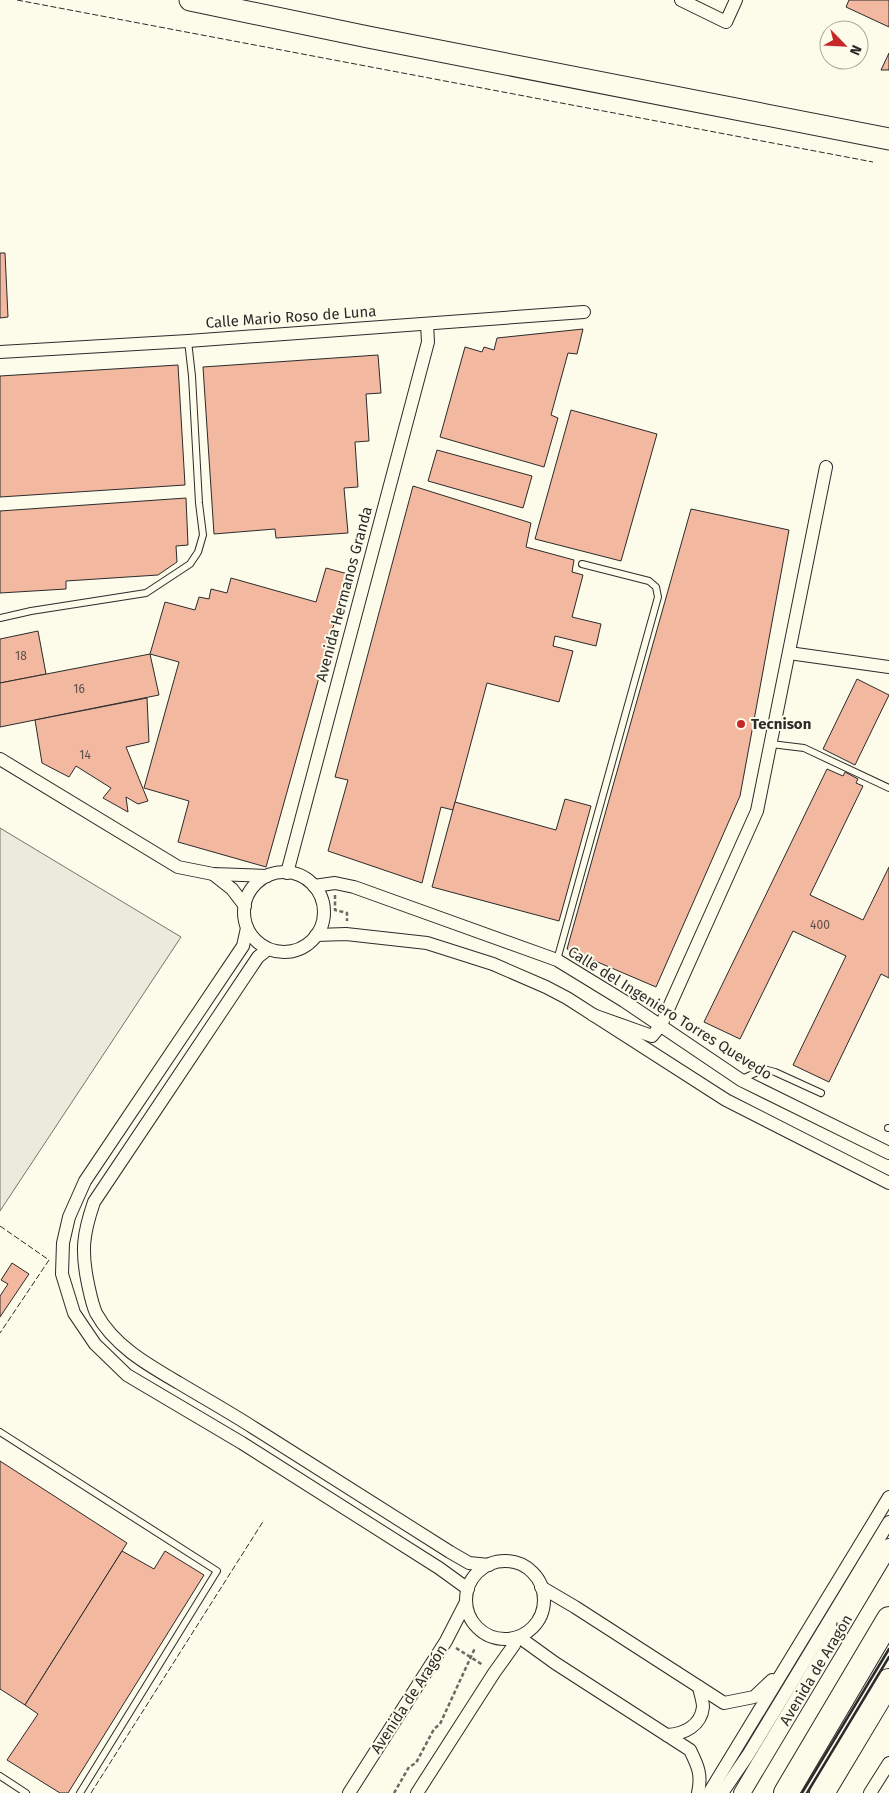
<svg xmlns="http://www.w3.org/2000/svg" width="889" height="1793" viewBox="0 0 889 1793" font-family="'Fira Sans',sans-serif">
<rect width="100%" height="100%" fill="#fdfbea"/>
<path fill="#eceadb" stroke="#74746e" d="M0 828 181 937 0 1211Z"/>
<g fill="#f2b8a0" stroke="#2b2b2b">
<path d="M849 0H889V27L846 7Z"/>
<path d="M889 53V70H881Z"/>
<path d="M0 253H5L8 317 0 318Z"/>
<path d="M583 329 577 354 568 353 551 415 558 418 544 467 440 437 465 347 482 352 484 347 494 350 497 338Z"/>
<path d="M378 355 381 393 366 394 369 441 355 442 358 487 344 488 348 533 276 538 275 529 214 534 203 367Z"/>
<path d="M178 365 185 485 0 497V376Z"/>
<path d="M571 410 657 434 621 561 535 539Z"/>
<path d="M437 450 532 476 523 508 428 481Z"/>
<path d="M413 486 531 523 526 547 574 560 572 572 583 575 572 617 601 624 596 646 555 636 553 646 573 651 559 702 487 683 453 810 441 807 422 883 328 851 348 780 335 777Z"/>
<path d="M186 498 188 545 176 546 177 562 158 575 66 581V589L0 593V511Z"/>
<path d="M691 509 789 530 740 796 656 987 567 949Z"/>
<path d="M326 568 348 574 266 867 178 842 189 801 144 788 179 662 150 654 165 602 195 610 199 597 209 599 211 589 227 593 231 578 316 602Z"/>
<path d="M38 631 46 674 0 683V639Z"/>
<path d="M150 654 159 695 0 727V683Z"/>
<path d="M857 679 889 695 855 765 823 749Z"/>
<path d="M147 698 149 742 126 747 148 801 138 804 126 797 128 812 103 798 111 788 76 766 69 777 42 763 35 720Z"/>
<path d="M827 769 843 776 845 772 858 779 856 783 863 786 810 895 863 920 889 867V978L881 974 829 1082 793 1065 846 956 793 931 740 1039 704 1022Z"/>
<path d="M565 799 591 806 559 921 432 887 455 802 556 830Z"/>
<path d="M12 1263 29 1274 0 1317V1296L8 1284 1 1280Z"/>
<path d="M0 1461 127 1543 25 1705 0 1689Z"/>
<path d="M122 1551 154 1569 165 1551 204 1575 68 1793H60L7 1760 38 1714 25 1705Z"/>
</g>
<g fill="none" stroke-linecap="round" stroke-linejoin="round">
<defs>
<g id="service">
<path d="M0 618 31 611 146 593 190 564 198 552 203 535 199 503 192 376 188 341"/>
<path d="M771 744 804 748 889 788"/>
<path d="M557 960 658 597 656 587 649 581 582 564"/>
<path d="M742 1079 764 1069 775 1072 821 1093"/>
<path d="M888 1128H889"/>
<path d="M0 1432 217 1571 80 1793"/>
<path d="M0 1776 26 1793"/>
</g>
<g id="minor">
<path d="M681 0 726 22 736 0"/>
<path d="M0 352 188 341 584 312"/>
<path d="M789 653 889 667"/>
<path d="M0 759 178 867 213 874 267 876"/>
<circle cx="284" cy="912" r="40"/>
<path d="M287 873 428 342 427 324"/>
<path d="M213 874 232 889 245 906"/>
<path d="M314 886 335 883 354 887 557 960 624 1001 741 1080 889 1153"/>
<path d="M247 928 243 946 85 1181 69 1217 63 1243 62 1274 74 1313 95 1344 127 1375 242 1443 439 1568 468 1589"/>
<path d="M316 935 346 934 427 943 493 964 546 987 567 998 726 1100 889 1183"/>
<path d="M268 949 258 957 94 1202C83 1234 81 1251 88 1284 90 1293 92 1304 96 1313 114 1346 148 1365 179 1383 204 1398 229 1412 254 1428 319 1469 384 1510 450 1552L469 1563 489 1565"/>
<path d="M593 1015 652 1036 661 1025 757 811 826 467"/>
<circle cx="505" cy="1600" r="39"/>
<path d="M541 1587 575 1607 724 1703 754 1697 772 1680"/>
<path d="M519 1637 555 1663 690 1750C698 1766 702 1775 698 1793"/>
<path d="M667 1735C684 1734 701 1726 703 1707 703 1701 700 1693 699 1687"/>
<path d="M349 1793 446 1641 466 1602"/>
<path d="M417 1793 494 1673 514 1645 516 1638"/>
<path d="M709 1793 889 1497"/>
<path d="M722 1793 748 1755 889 1522"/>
<path d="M870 1793 889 1763"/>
</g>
<path id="tertiary" d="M742 1793 889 1547"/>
<path id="trunk" d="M190 0 368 37 889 139"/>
<g id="motorway">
<path d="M786 1793 889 1619"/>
<path d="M822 1793 889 1681"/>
</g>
</defs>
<use href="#service" stroke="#2b2b2b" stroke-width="8"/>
<use href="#minor" stroke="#2b2b2b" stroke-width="14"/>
<use href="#tertiary" stroke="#2b2b2b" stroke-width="18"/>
<use href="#trunk" stroke="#2b2b2b" stroke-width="23"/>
<use href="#motorway" stroke="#2b2b2b" stroke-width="26"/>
<g stroke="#6a6964" stroke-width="2.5" stroke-dasharray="4 2.5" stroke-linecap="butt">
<path d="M335 895V910L347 913V921"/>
<path d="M456 1648 483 1665"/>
<path d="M394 1793 409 1767 416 1763 434 1729 440 1724 475 1648"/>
</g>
<use href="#service" stroke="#fdfbea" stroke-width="6"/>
<use href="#minor" stroke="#fdfbea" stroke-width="12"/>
<use href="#tertiary" stroke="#fdfbea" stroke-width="16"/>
<use href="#trunk" stroke="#fdfbea" stroke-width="21"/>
<use href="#motorway" stroke="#fdfbea" stroke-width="24"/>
<g stroke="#2b2b2b" stroke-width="1" stroke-dasharray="6 2.5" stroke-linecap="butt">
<path d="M17 0 873 162"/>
<path d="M0 1226 49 1260 0 1333"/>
<path d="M91 1793 264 1520"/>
</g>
<g stroke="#2b2b2b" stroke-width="2.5">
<path d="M802 1793 889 1649"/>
<path d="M807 1793 889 1657"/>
</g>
</g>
<circle fill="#c62828" stroke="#fdfbea" stroke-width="2" cx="741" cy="724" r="5"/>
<g text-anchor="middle" stroke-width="4" stroke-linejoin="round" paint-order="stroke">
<g font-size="12" fill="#5d4e48">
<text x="21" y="660">18</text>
<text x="79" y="693">16</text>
<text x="85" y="759">14</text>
<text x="820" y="929">400</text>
</g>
<g font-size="15" fill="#2b2b2b" stroke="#fdfbea">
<text transform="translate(291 317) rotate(-4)" y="5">Calle Mario Roso de Luna</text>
<text transform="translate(344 594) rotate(-75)" y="5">Avenida Hermanos Granda</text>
<text transform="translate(670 1013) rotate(32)" y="5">Calle del Ingeniero Torres Quevedo</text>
<text transform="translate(816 1670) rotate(-59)" y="5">Avenida de Aragón</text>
<text transform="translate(409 1699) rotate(-57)" y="5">Avenida de Aragón</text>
</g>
<g font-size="15" font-weight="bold" fill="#2b2b2b" stroke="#fdfbea" text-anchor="start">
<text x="751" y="729">Tecnison</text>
</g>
</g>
<g transform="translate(844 45) rotate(114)"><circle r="24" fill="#fdfbea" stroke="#a9a89e"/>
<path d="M0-4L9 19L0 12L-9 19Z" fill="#c62828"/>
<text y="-8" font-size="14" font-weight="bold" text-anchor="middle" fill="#2b2b2b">N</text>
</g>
</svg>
